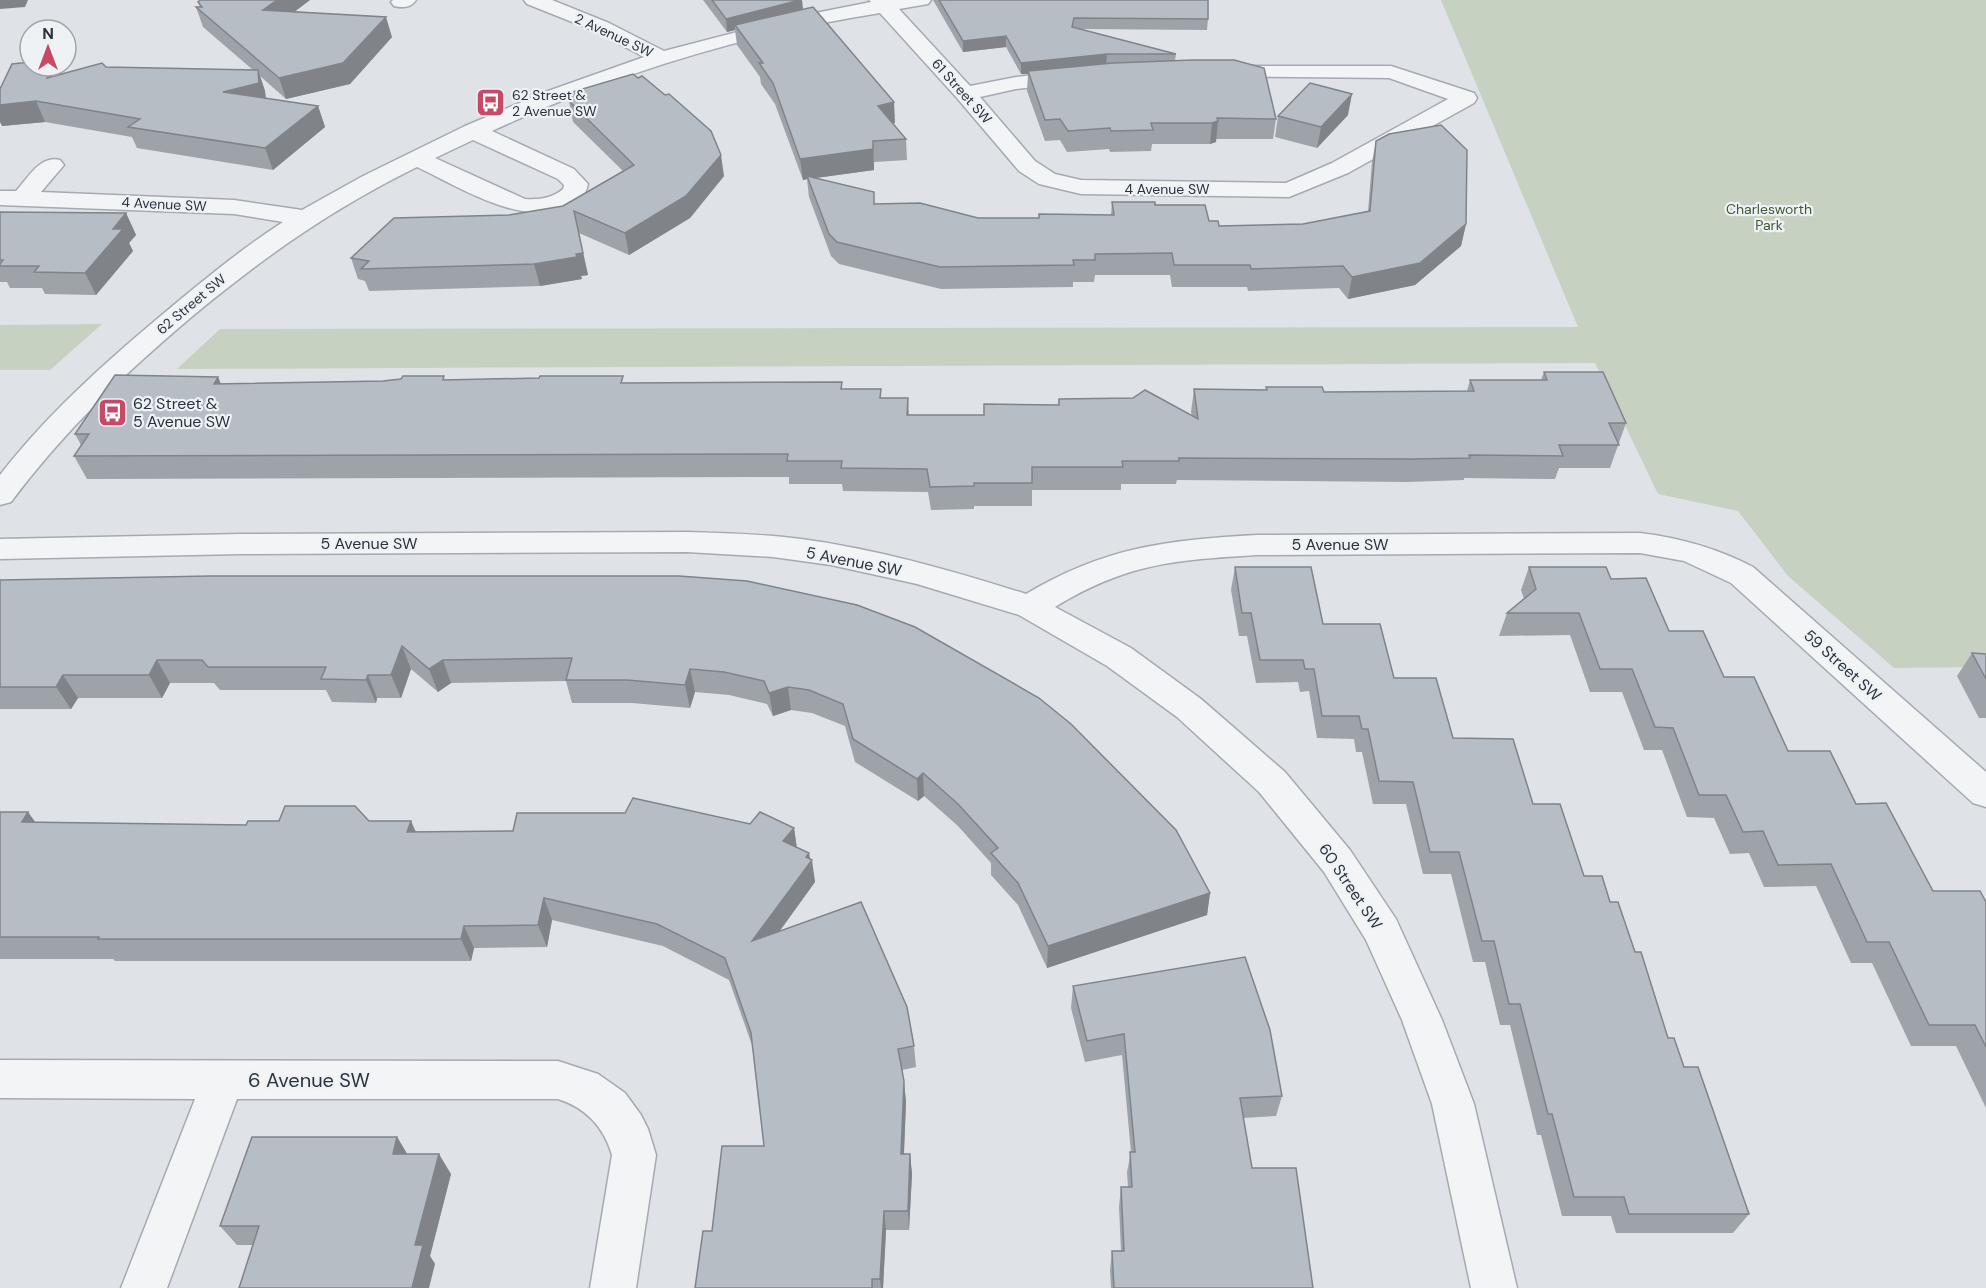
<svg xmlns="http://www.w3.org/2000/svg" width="1986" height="1288" viewBox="0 0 1986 1288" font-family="'DM Sans',sans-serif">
<rect width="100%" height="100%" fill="#dfe3e8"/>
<g fill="#c6d1c1">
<path d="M1441 0H1986V667L1894 668 1788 576 1738 511 1658 494 1595 363 177 369 220 329 1578 327Z"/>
<path d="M102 324 50 370H0V325Z"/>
</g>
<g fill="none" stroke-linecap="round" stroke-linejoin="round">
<defs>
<g id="minor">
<path d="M393 0H416C411 8 402 8 394 6L391 2Z"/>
<path d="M524 0H552L609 23 664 51 795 17 871 2 869 0H931L928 4 899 9 970 86 1016 77 1071 71 1079 72 1082 77 1079 82 1071 83 1016 89 980 97 1035 161 1055 174 1081 180 1286 183 1332 163 1448 99 1389 78 1214 76 1210 72 1214 68 1221 66H1391L1474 93 1477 98 1474 103 1348 173 1289 197 1081 194 1039 184 1019 171 957 98 880 13C746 34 614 74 492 131L574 169 588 184C586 196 578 202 568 207 520 227 460 187 417 167 332 209 268 254 195 314 127 371 64 431 11 502L0 505V475C52 408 116 353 181 299 214 272 247 245 283 222L234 214 0 205V191H16C28 178 40 155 60 160L64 165 41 192 234 200 302 210 363 176 465 126 548 91 644 57 595 31 527 4ZM473 140 558 179 564 185 563 189C553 198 539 200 525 199L435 158Z"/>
<path d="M687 532C725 533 763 534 801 539 877 549 953 571 1026 594 1105 547 1167 540 1257 535L1640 533C1680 538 1717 548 1753 567L1986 772V807L1973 803 1731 583 1684 561 1640 553 1257 555C1175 560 1127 563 1055 607L1131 648 1201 699 1285 772 1350 850 1396 919 1442 1020 1474 1104 1517 1288H1471L1432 1104 1402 1020 1366 940 1324 872 1259 792 1177 717 1107 666 1019 615 917 584 831 565 773 557 687 552 241 554 0 559V539L241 534Z"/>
<path d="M0 1060 558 1061 598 1074 625 1093 641 1115 648 1129 656 1155 636 1288H590L612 1155C604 1127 586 1108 558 1099H237L167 1288H121L195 1099 0 1098Z"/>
</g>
</defs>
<use href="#minor" stroke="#a5aab2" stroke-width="3"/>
<use href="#minor" fill="#f2f4f6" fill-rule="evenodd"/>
</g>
<g fill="#9da3a9">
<path d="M200 0H310L294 12 392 37 350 84 286 99 260 76 265 91 266 98 318 106 325 127 273 170 137 148 132 137 45 122 2 126 30 66H58L62 74 106 67 253 70 203 27 196 7H200L198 2Z"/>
<path d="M703 0H802L803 10 895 123 893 124 906 139 907 160 874 162V170L816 178 875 204 978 218H1039L1111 215 1112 202 1155 205 1209 221 1219 226 1303 224 1368 211 1372 162 1376 141 1466 224 1461 246 1415 285 1348 299 1339 288 1248 291 1247 287H1172L1170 275H1095L1094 282H1073V287L941 289 839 264 831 256 809 197 807 179 803 180 775 104 761 84 760 77 737 45 735 30 727 32Z"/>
<path d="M933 0H1208V19L1207 30 1082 29 1176 54 1175 61 1276 119 1273 139H1216V142L1210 144H1152L1151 151 1110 152 1109 149 1067 152 1060 140 1045 141 1027 91 1028 74H1021L1006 47 963 52Z"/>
<path d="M638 78 724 176 690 218 629 255 579 233 588 275 581 276 582 279 540 286 369 291 365 281 358 279 351 258 509 215 563 206 623 171 573 122 569 101 574 100 572 92Z"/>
<path d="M1348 115 1317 148 1275 137 1278 116Z"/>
<path d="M0 212 126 213 136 235 129 243 133 251 96 295 45 294 42 288H10L7 282H0Z"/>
<path d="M1544 372 1626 423 1610 468H1559L1555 479 1464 478V480L1408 482 1177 480 1176 484H1121V490H1032V506H974V509L931 510 928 492 843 491 842 484H789V477L87 479 74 456 81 445 75 434 221 384 446 380 624 383 842 382V389L882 398 909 415H984L1058 405 1059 399 1192 416 1191 412 1194 389 1266 390V387L1324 392 1467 391 1470 380H1541Z"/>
<path d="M1235 567 1323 624 1394 678 1453 738 1533 804 1584 876 1610 902 1635 952 1668 1038 1684 1067 1749 1214 1733 1233H1616L1611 1216H1562L1541 1135H1537L1510 1025H1500L1485 962H1473L1451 874H1423L1406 804H1373L1362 752H1356L1354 739 1317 738 1309 691 1300 692 1298 682 1256 683 1247 636H1239L1231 590Z"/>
<path d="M1529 567 1611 579 1669 631 1724 677 1788 751 1856 804 1933 891 1986 902V1108L1956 1046H1911L1872 963H1851L1816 886 1764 887 1749 853 1730 854 1714 818 1687 817 1662 750H1644L1622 692H1590L1570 635 1499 636 1507 613 1524 599 1521 590Z"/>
<path d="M611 576 1210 893 1207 915 1047 968 1018 905 991 875V863L958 826 924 796 918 801 855 762 845 726 812 713 791 710 773 716 767 704 729 695 695 692 690 708 632 703H572L566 681 451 683 438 692 411 669 401 698H377L376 703 332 702 326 690H220L214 683H170L162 698H78L71 709H0V580Z"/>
<path d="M1972 653 1986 654V718H1979L1957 676Z"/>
<path d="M0 812 35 822 246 825 369 821 416 832 513 831 750 824 794 828 797 848 809 853 815 882 780 931 914 1046 916 1067 902 1070 906 1102 904 1154H910L912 1174 909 1230H886L883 1288H695L712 1231 764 1146 752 1045 729 980 663 946 552 920 547 947 474 948 471 961H115L113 959H0Z"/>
<path d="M1073 986 1282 1096 1276 1116 1243 1118 1252 1168 1313 1288H1111L1110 1270 1112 1251H1121L1119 1207 1121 1187H1128L1127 1172 1131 1152 1122 1055 1085 1062 1071 1008Z"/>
<path d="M397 1137 407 1154 451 1174 430 1256 435 1264 253 1245H237L220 1226Z"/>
</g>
<g fill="#808489">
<path d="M0 0H28L25 7 0 9Z"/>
<path d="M277 0H310L270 30 263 10Z"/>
<path d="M802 0 803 13 735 25V30L727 32 726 19Z"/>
<path d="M386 17 392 37 350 84 286 99 279 78Z"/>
<path d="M1006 36V47L963 52V41Z"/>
<path d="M1107 54 1106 66 1028 71V74H1021V63Z"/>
<path d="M53 66H58L64 81 47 78Z"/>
<path d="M258 70 265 91 266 104 223 92Z"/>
<path d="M1352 94 1348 115 1317 148 1321 127Z"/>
<path d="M36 101 45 122 2 126 0 122V105Z"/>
<path d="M894 102 895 123 879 127 878 106Z"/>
<path d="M318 106 325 127 273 170 265 148Z"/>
<path d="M1218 121 1216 142 1210 144 1212 123Z"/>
<path d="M873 141 874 170 808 179 807 176V179L803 180 800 159Z"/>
<path d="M721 155 724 176 690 218 629 255 625 233Z"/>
<path d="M126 213 136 235 129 243 133 251 96 295 85 273 113 229Z"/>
<path d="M1466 224 1461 246 1415 285 1348 299 1352 277Z"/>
<path d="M583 253 588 275 581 276 582 279 540 286 534 264Z"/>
<path d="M218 377 228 400 214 384Z"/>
<path d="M908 398 909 421 907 415Z"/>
<path d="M402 646 411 669 401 698 391 675Z"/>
<path d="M157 660 170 683 162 698 149 675Z"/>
<path d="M443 660 451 683 438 692 429 669Z"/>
<path d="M690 669 695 692 690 708 685 685Z"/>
<path d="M63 675 78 698 71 709 56 687Z"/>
<path d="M368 675 377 698 376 703 366 680Z"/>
<path d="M788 687 791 710 773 716 769 693Z"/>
<path d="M923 773 924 796 918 801 917 779Z"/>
<path d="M28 812 44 834 22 822Z"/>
<path d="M411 821 421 843 407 832Z"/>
<path d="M794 828 797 850 783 841Z"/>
<path d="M809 853 810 863 812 860 815 882 756 963 752 941Z"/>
<path d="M1210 893 1207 915 1047 968 1048 946Z"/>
<path d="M544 898 552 920 547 947 538 925Z"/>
<path d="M464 926 474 948 471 961 461 939Z"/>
<path d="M904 1081 906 1102 903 1174 901 1154Z"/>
<path d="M397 1137 409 1157 393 1154Z"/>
<path d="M439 1154 451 1174 430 1256 435 1264 429 1288H412L415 1245Z"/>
<path d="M910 1154 912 1174 909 1230 908 1211Z"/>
<path d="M884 1211 886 1230 883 1288H881L880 1279Z"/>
</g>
<g fill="#b7bdc4" stroke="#808489" stroke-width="1.5">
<path d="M200 0H277L263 10 386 17 343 63 279 78 196 7H202L198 2Z"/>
<path d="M712 0H800L726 19Z"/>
<path d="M939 0H1208V19L1074 18 1072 27 1176 54H1107L1021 63 1006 36 963 41Z"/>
<path d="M813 7 894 102 878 106 906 139 873 141V149L800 159 773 83 759 63H763L735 25Z"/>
<path d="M1193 60H1234L1264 68 1276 119 1217 118 1218 121 1212 123H1151L1153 130 1111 131 1110 128 1068 131 1060 119 1045 120 1028 71 1113 63Z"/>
<path d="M30 62V66H53L47 78 102 63 106 67 258 70 259 83 223 92 318 106 265 148 128 127 140 119 36 101 0 105V89L12 64Z"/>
<path d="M633 74 638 78 642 76 665 95 669 94 711 131 721 155 686 196 625 233 574 211 583 253 576 254 577 257 534 264 361 269 369 261 351 258 394 218 509 215 563 206 634 165 569 101 579 98 572 92Z"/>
<path d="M1310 83 1352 94 1321 127 1278 116Z"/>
<path d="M1441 125 1467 150 1466 224 1420 263 1352 277 1343 266 1251 269 1250 265H1174L1172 253 1095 254V260H1073L1074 265 940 267 837 242 829 234 807 176 874 192V204L920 203 978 218H1039V214L1114 215 1112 202H1155V205H1205L1209 221H1218L1219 226 1303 224 1370 211 1376 141 1389 134Z"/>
<path d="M0 212 126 213 113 229H123L85 273 34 272 39 266H0V264L3 260H0Z"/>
<path d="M1544 372H1603L1626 423H1609L1619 445H1559L1563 456 1469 455 1470 458 1413 459 1179 458V461H1122L1123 467H1032V483H974V486L930 487 927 469 841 468 842 461H787L788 454 74 456 89 434H75L115 375 218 377 214 384 383 381 401 379 403 376H444L443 380 539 378 540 376H623L621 383 842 382 841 389H881L880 398H908L907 415H984V404L1059 405V399L1133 398 1145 390 1198 419 1194 389 1267 390 1266 387H1322L1324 392 1474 391 1470 380H1547Z"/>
<path d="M1235 567H1311L1323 624H1380L1394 678H1436L1453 738 1513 739 1533 804H1560L1584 876H1602L1610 902H1618L1635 952H1641L1668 1038H1674L1684 1067H1698L1749 1214H1629L1624 1197H1574L1552 1114H1548L1520 1004H1509L1494 941H1482L1459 852H1430L1413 782 1379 781 1368 729H1362L1359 716H1322L1314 669H1305L1303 660H1260L1251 613H1242Z"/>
<path d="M1529 567H1606L1611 579 1646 578 1669 631H1703L1724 677H1754L1788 751H1830L1856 804 1886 803 1933 891H1980L1986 902V1047L1975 1025H1929L1889 942H1867L1831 864 1778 865 1763 831 1743 832 1726 795H1699L1673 728 1655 727 1632 669H1600L1579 613H1507L1536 589Z"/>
<path d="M210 576H679L747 581 857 605 915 627 1039 698 1071 724 1176 830 1210 893 1048 946 1018 883 991 853 998 848 958 804 923 773 917 779 853 739 843 704 809 690 788 687 769 693 764 681 724 672 690 669 685 685 627 680H566L572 658 443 660 429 669 402 646 391 675H368L366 680 321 679 326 667H208L202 660H157L149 675H63L56 687H0V580Z"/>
<path d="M1972 653 1986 654V679Z"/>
<path d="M633 798 750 824 760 812 794 828 783 841 809 853 806 857 812 860 752 941 861 902 907 1007 914 1046 898 1049 904 1081 901 1154H910L908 1211H884L880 1279H872V1288H695L703 1231H712L722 1146H764L751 1033 725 958 657 924 544 898 538 925 464 926 461 939H98L99 937H0V812H28L22 822 246 825 248 821H279L285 806H355L369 821H411L407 832 513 831 517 813H625Z"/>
<path d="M1245 957 1270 1030 1282 1096 1240 1098 1252 1168H1296L1313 1288H1114L1112 1251H1124L1121 1187H1132L1130 1152H1135L1124 1034 1087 1041 1073 986Z"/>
<path d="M252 1137H397L393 1154H439L415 1245H423L412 1288H239L259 1226H220Z"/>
</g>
<defs>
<symbol id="bus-square" viewBox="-11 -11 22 22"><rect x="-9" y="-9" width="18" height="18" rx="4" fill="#c84966" stroke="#eff2f5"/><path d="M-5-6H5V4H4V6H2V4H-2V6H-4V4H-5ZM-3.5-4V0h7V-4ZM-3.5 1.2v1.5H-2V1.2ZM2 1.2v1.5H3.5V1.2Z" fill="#fff"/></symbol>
</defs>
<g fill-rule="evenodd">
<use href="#bus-square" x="474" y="86" width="33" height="33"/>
<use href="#bus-square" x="96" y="396" width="33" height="33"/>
</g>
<g text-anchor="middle" stroke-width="4.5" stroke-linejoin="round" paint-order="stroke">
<g font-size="14" fill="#29323e" stroke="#eff2f5">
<text transform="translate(614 35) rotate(25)" y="5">2 Avenue SW</text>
<text transform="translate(962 91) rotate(48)" y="5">61 Street SW</text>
<text x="1167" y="194">4 Avenue SW</text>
<text transform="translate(164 204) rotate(3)" y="5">4 Avenue SW</text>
<text transform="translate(191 304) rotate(-40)" y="5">62 Street SW</text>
</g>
<g font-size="14" fill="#29323e" stroke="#eff2f5" text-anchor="start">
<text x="512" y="100">62 Street &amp;<tspan x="512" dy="16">2 Avenue SW</tspan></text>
</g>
<g font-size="14" fill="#405937" stroke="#eff2f5">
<text x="1769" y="214">Charlesworth<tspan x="1769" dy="16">Park</tspan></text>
</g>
<g font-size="16" fill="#29323e" stroke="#eff2f5" text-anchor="start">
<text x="133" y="409">62 Street &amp;<tspan x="133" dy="18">5 Avenue SW</tspan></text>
</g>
<g font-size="16" fill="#29323e" stroke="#eff2f5">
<text x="369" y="549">5 Avenue SW</text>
<text x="1340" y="550">5 Avenue SW</text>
<text transform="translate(854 561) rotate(11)" y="6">5 Avenue SW</text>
<text transform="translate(1843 665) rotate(42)" y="6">59 Street SW</text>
<text transform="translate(1351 886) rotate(56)" y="6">60 Street SW</text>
</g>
<g font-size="20" fill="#29323e" stroke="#eff2f5">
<text x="309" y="1087">6 Avenue SW</text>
</g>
</g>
<g transform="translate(48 48)"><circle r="28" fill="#eff2f5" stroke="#a0a5ac" stroke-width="1.5"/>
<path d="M0-4.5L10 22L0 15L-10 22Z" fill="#c84966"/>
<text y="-9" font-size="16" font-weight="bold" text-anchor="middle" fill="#29323e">N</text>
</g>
</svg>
